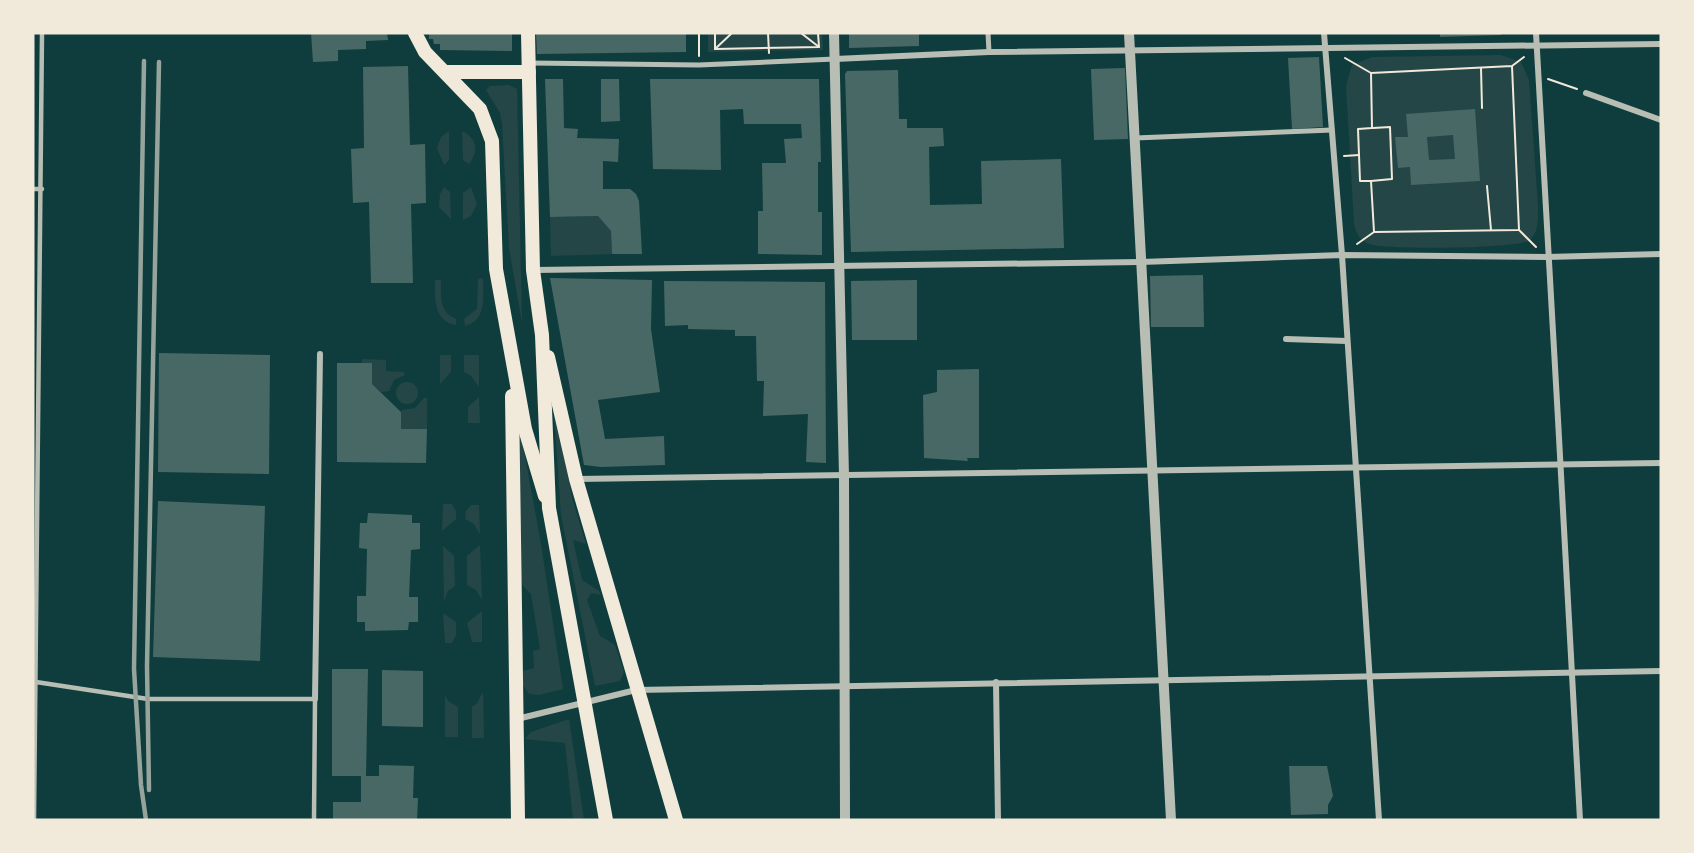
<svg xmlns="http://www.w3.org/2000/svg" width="1694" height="853" viewBox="0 0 1694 853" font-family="Jost,sans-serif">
<rect width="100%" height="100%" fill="#0f3d3e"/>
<g fill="#244646">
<path d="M708 33H822L823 50 708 52Z"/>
<path d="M1501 55 1521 62 1529 80 1538 206C1538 217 1539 232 1530 240 1520 249 1384 250 1369 244 1359 240 1356 233 1354 223L1346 86 1352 65 1372 57Z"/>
<path d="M509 85 517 89 522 323 509 248 502 124 500 113 486 90 490 86Z"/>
<path d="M449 131V160L444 165 437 148 441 137Z"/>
<path d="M462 131C477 138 479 152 469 164L463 160Z"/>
<path d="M444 187 450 192 451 219 439 207 440 194Z"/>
<path d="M471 187 477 204 471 216 463 220V193Z"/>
<path d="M598 216 611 231 612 254 551 256 550 217Z"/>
<path d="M483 278C483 297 487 320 465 326L464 319 477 309 478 279Z"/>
<path d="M435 280H441C441 297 439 312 456 319V325C433 321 435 298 435 280Z"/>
<path d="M440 355H451V372L440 384Z"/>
<path d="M464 355H479V387L471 376 464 372Z"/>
<path d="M362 359 386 360V371L404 372 405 375 394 380 389 391 381 392 372 384V364L362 363Z"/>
<circle cx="407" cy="393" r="11"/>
<path d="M479 397 480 423H468V407Z"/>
<path d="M424 398H427V429H401L400 415 402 410 415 408Z"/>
<path d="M554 415 558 417 572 498 586 544 573 540 582 580 599 591 601 595 591 593 587 600 600 636 615 645 624 672 620 681 595 686 561 515Z"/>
<path d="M520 429 541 544 563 689 539 695 529 694 522 684 523 671 534 668 533 651 540 649 531 594 523 586 520 572Z"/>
<path d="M443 504H452L456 511V519L442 531Z"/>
<path d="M471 505H479L480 534 474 524 465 519 466 511Z"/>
<path d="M480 545 482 600 476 590 467 585V556Z"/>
<path d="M443 546 454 556 455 586 448 591 444 601Z"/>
<path d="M482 611V642H472L467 623Z"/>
<path d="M443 613 456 622V635L452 643H445Z"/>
<path d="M483 692 484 738H472V707L477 703Z"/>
<path d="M445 695 448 701 458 707V737H445Z"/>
<path d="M569 719 584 820H573L565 743 525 739 531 732Z"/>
</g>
<g fill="#486865" fill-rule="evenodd">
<path d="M311 33H387L388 40 366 41V49L338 50V61L313 62Z"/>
<path d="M429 33H512V51L440 50V44H434L433 39H429Z"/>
<path d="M536 33H686V52L537 54Z"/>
<path d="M849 33H919V46L849 48Z"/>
<path d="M1440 33H1501V35L1440 37Z"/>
<path d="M1319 57 1323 127 1292 129 1288 58Z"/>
<path d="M408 66 410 145 425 144 426 203 411 204 413 283H371L369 202 353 203 351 149 364 148 363 67Z"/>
<path d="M1125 68 1128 139 1094 140 1091 69Z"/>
<path d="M898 70 899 119H907V128H943L944 146 929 147 930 205 982 204 981 161 1061 159 1064 248 851 252 845 74 847 71Z"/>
<path d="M545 79H563L564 128 578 129 577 138 619 139 618 162 603 161V189H630L636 194 639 201 642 254H612L611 231 598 216 550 217Z"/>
<path d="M601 79H619L620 121 601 122Z"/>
<path d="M650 79H819L821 162H818V212H822V255L758 254V211H763L762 163H786L784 139 802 138 801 124H744L743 109 720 110 721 170 653 169Z"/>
<path d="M1475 109 1480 181 1411 185 1410 167 1398 168 1395 137H1408L1406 114ZM1453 135 1455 159 1429 160 1427 137Z"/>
<path d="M1203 275 1204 327H1151L1150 276Z"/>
<path d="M550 278 652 280 651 329 660 392 598 400 605 439 664 436 665 465 601 467 584 465Z"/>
<path d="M917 280V340H852L851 281Z"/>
<path d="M664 281 825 282 826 463 806 462 808 414 763 416 764 381H757L756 336H735V330L688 329V325L665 326Z"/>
<path d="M159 353 270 355 269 474 158 472Z"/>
<path d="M337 363H372V384L401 412V429H427L426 463 337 462Z"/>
<path d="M979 369V458H967L968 461 924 458 923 395 937 392V370Z"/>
<path d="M158 501 265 506 260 661 153 657Z"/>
<path d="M368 513 412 515V523H420V549L411 550 409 597H418V622H409L408 630 365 631V622H357V596H366L367 549 359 548 360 523H367Z"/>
<path d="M332 669H368L366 776H379V765L414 766 413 798H418L417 820H333V802H361V776H332Z"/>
<path d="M382 670 423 671V727L382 726Z"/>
<path d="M1289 766H1327L1333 796 1328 805V814L1291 815Z"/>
</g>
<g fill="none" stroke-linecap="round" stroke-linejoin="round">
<g stroke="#f1e9da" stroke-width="2">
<path d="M699 33V56"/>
<path d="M715 33V49"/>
<path d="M768 33 769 53"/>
<path d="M801 33 819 47"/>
<path d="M715 49 819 47 818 33"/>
<path d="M715 49 732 33"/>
<path d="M1345 58 1371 73"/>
<path d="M1512 66 1519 230 1374 232 1371 181H1360L1358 129 1372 128 1371 73 1512 66 1524 57"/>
<path d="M1481 68 1482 108"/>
<path d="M1548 79 1577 89"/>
<path d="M1344 156 1359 155"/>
<path d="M1371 181 1392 179 1390 127 1373 128"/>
<path d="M1487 186 1491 230"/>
<path d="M1519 230 1536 247"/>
<path d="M1357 244 1374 232"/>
</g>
<g stroke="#b8beb3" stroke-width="4.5">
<path d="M33 189H42"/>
<path d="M36 682 148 699H315L314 820"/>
<path d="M34 820 42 33"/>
</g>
<g stroke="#b8beb3" stroke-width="5">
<path d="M988 33 989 52"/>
<path d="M530 63 699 65 835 59"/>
<path d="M1135 138 1332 130"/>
</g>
<g stroke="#b8beb3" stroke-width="6">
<path d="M1324 33 1342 255 1379 820"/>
<path d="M1536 33C1552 295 1565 558 1580 820"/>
<path d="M835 59 989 52 1661 44"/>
<path d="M1586 93 1661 120"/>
<path d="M534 270 1141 262 1342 255 1547 257 1661 254"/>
<path d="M1286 339 1347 341"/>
<path d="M577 479 1661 463"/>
<path d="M996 682 998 820"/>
<path d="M315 699 320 354"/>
<path d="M517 719 636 690 1661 671"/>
</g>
<g stroke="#b8beb3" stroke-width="10">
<path d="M834 33 844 476 845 820"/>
<path d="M1129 33 1171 820"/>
</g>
<g stroke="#f1e9da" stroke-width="14">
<path d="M415 33 425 52 480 109 492 141 496 269 525 429 545 496"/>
<path d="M528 33 533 270 542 335 549 508 606 820"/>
<path d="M446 72H529"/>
<path d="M548 357 576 479 676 820"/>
<path d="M512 396 518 820"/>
</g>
<g stroke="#97a49c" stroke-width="4.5">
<path d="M144 61 134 669 141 785 146 820"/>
<path d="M149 790 147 666 159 62"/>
</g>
</g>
<rect width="1694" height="853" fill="none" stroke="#f1e9da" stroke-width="69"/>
</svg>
